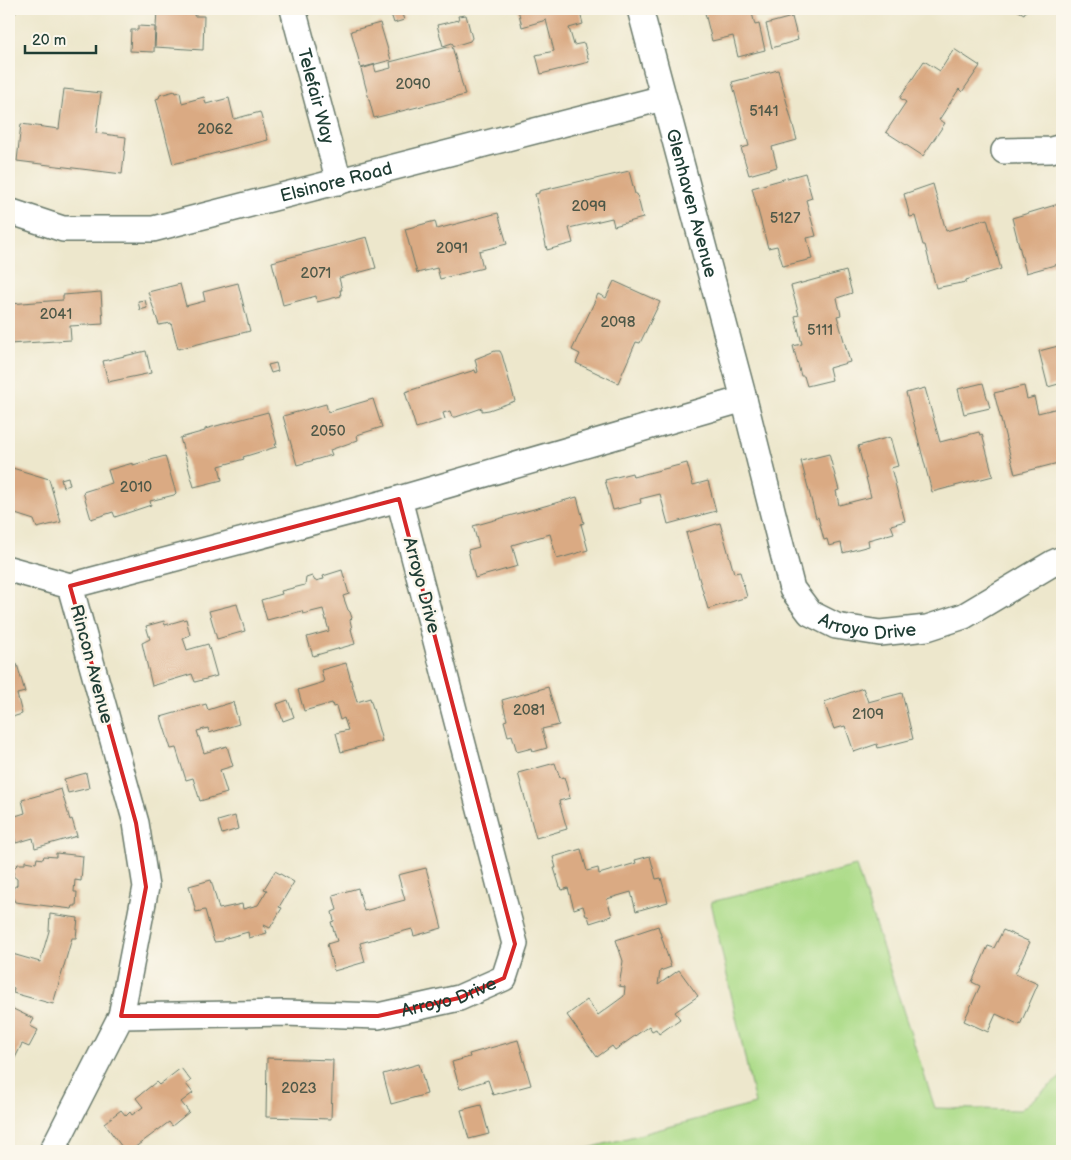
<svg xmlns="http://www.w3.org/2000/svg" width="1071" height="1160" viewBox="0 0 1071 1160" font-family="'Balsamiq Sans',sans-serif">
<rect width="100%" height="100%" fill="#fbf7ec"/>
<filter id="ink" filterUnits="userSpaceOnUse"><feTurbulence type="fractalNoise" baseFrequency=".02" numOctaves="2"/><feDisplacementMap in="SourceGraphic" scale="10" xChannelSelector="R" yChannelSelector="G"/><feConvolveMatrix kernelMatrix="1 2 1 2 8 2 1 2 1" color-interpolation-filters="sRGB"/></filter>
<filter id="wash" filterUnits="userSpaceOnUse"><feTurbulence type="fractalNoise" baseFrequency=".0096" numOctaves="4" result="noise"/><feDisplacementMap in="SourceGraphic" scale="20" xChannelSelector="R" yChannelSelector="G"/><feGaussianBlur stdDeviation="1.12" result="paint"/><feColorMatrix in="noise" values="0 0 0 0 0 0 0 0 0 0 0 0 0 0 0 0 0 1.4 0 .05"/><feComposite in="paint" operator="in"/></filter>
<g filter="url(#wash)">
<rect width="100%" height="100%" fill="#ede7cc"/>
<path fill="#acdb88" stroke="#668c5e" d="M856 866 935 1108 1020 1110 1062 1076V1151H578L755 1104 711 902Z"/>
<g id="blocks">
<g fill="#daaa83">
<path d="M9 9H19L9 20Z"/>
<path d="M157 9H195L194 16H204L203 50 155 47Z"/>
<path d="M518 9H579L583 24 569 28 574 45 584 43 589 62 541 74 536 55 554 51 546 20 522 27Z"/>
<path d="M704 9H751L755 25 759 24 765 50 738 57 733 36 712 41Z"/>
<path d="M1015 9H1027L1024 14Z"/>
<path d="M401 11 404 20 394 23 391 14Z"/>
<path d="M466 15 472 38 470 41 454 46 452 43 443 46 437 25 459 20 458 16Z"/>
<path d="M792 17 798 40 772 48 766 24Z"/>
<path d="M380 23 391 60 361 68 351 31Z"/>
<path d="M138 26 155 27 154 52 130 51 131 30H138Z"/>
<path d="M452 46 465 95 374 118 361 69 374 65 376 72 391 68 390 62Z"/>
<path d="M954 49 980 66 962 92 959 89 939 120 945 123 923 156 886 132 906 102 900 98 924 61 940 71Z"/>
<path d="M778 70 797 140 772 147 777 167 749 175 741 148 749 146 732 82Z"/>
<path d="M64 89 101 93 96 133 126 137 122 174 17 161 21 124 59 129Z"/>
<path d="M175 91 176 93 180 92 182 103 204 97 206 104 229 98 234 119 260 112 268 140 173 164 156 99 159 98 160 95Z"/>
<path d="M629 171 635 194H637L643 218 614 226 612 218 569 228 573 243 547 250 535 194 539 193V191L586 180 587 181Z"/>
<path d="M805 173 812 198 806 200 816 236 807 238 812 259 783 266 777 246 768 248 752 188Z"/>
<path d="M933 184 946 231 987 219 1001 269 966 280V282L936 288 925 245H923L915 216 910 217 904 194Z"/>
<path d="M1062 203V263L1026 273 1012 218Z"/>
<path d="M498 213 507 244 479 251 483 268 440 279 437 268 417 273 405 229 435 221 437 229Z"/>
<path d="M367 237 376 268 339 278 342 290H340L341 296 317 302 316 296 283 305 272 262Z"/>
<path d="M846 271 852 293 837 298 841 315 837 316 850 362 829 368 832 380 807 386 804 376H801L793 346 802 344 795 316 799 315 791 286Z"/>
<path d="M614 281 660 302 640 343 636 342 618 383 576 363 580 354 572 350 598 294 606 298Z"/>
<path d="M238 283 250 331 178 349 171 323 159 325 148 292 180 284 186 306 205 301 203 292Z"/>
<path d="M101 292 103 324 70 326 71 340 9 344V304L63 300V295Z"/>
<path d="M145 300 147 308 140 310 138 301Z"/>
<path d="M1062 345V383L1048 387 1039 351Z"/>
<path d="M146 351 151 373 108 382 103 361Z"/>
<path d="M495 351H500L502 355 515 401 489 410 482 411V408L456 417H452L450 411 443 413 445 419 416 428 405 392 475 370 476 373 478 372 475 359Z"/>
<path d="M276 363 278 371 271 373 268 365Z"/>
<path d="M983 383 990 408 964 414 958 389Z"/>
<path d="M1024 386 1027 399 1034 397 1038 413 1062 407V462L1015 474 994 393Z"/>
<path d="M925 388 940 442 979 432 980 435 982 434 993 476 932 492 906 393Z"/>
<path d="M373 399 382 427 357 435 358 440 330 450 332 455 297 465 283 416 326 404 328 412Z"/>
<path d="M268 412 277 444H275L276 447 243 457 244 459 219 466 222 480 194 487 180 438 205 431V429Z"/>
<path d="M890 437 898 466 891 468 905 521 891 525 894 533 868 540 869 546 843 553 841 543 829 546 827 539 824 540 818 517 816 518 801 461 829 454 839 490 836 491 839 505 871 497 858 446Z"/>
<path d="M165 456 176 493 174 495 150 501 151 505 115 517 113 512 91 519 83 492 112 483 108 470 133 463V465Z"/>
<path d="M687 463 693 485 708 481 716 511 668 524 660 494 640 499 641 503 613 510 605 480 632 473 633 477Z"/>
<path d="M9 467 49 479 61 522 37 528 34 520 9 512Z"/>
<path d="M68 477 70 485 63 487 61 479Z"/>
<path d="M577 497 584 523 581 524 588 550 557 559 550 534 512 545 518 566 475 578 468 550 479 547 473 526Z"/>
<path d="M720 523 734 573 740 572 747 597 708 609 686 533Z"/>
<path d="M342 570 349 594 343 596 348 610 350 612 352 618 350 620 352 629H351L355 644 313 656 307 637 329 631 323 609 303 614 302 611 267 620 261 600 282 594 281 591 305 585 306 578 312 576 315 581 324 579 323 576Z"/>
<path d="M237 604 245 631 217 639 209 611Z"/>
<path d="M186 619 190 635 183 638 187 650 208 644 217 676 195 682 192 674 152 686 142 643 150 639 146 626 164 621 165 625Z"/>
<path d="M9 662 10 666 17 664 25 692 17 694 22 714 9 718Z"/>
<path d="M346 663 357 702 370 698 382 741 341 752 336 733 348 730 344 718 340 720 336 706 333 707 332 703 304 711 298 690 324 682 321 670Z"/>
<path d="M548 687 559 725 542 729 547 748 533 752 532 748 517 752 512 735 508 736 504 721 507 720 502 700Z"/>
<path d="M863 688 868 702 902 693 913 739 878 748 877 744 854 752 845 726 834 729 824 702Z"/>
<path d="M288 700 294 717 283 721 277 704Z"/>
<path d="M233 702 239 724 209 733 208 728 197 731 204 753 227 746 233 766 220 770 227 793 200 801 193 778 186 780 176 748 171 749 161 717 206 704 208 710Z"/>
<path d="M555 763 560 778 564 777 570 798 559 801 567 829 536 838 518 773Z"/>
<path d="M86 773 89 788 68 793 64 779Z"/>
<path d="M61 789 70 820 72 819 77 836 35 848 33 838 16 843 9 818 25 813 22 800Z"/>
<path d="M235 816 238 829 222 834 218 821Z"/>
<path d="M581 849 587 871 598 868 599 874 636 863 635 860 650 856 656 879 661 878 668 902 636 911 631 892 607 899 612 916 590 923 588 916H586L583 906 574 909 568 888 562 890 561 887H560L554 868H556L553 857Z"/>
<path d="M56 853 83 856 81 881 75 880 74 892H77L76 906H73L72 909 15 902 12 896 13 888 17 885V879L13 876 14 868 18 864H25V861L36 863 37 858 43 859 44 856 56 857Z"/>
<path d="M426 868 442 928 414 936 412 929 360 943 365 962 334 971 327 944 337 941 331 922 334 921 332 912 337 910 333 895 358 888 364 911 405 900 398 875Z"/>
<path d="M275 871 294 882 279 907 282 908 270 928 264 925 267 933 249 938 248 932 223 939V941L214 942 205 910 196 912 189 886 211 880 219 909 242 904 243 909 258 905 267 890 264 889Z"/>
<path d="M50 914 78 918 76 938H72L53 1004 13 993 14 988 9 986V953L40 962 49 931Z"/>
<path d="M658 926 671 967 660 971 658 985 679 970 698 996 675 1012 680 1019 659 1034 656 1029 652 1031 649 1026 615 1050 612 1046 597 1057 567 1015 587 1000 598 1015 624 996 625 987 619 986 623 961 616 940Z"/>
<path d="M1003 930 1030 942 1015 974 1038 984 1020 1025 996 1014 988 1032 964 1021 980 986 972 982 988 946 994 948Z"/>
<path d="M9 1007 34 1019 30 1026 38 1030 29 1047 22 1044 13 1062 9 1060Z"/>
<path d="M518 1040 531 1085 493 1095 488 1080 460 1089 452 1062 470 1057 469 1054Z"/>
<path d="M267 1058 333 1060 331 1119 266 1117Z"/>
<path d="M419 1064 427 1094 391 1104 383 1074Z"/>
<path d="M181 1068 191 1081 186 1084 193 1093 181 1102 189 1112 172 1126 169 1122 130 1151H125L104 1123 121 1110 126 1116 130 1112 132 1115 143 1107 136 1098 156 1082 159 1085Z"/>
<path d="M9 1086 13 1088 9 1097Z"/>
<path d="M481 1105 489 1134 469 1139 461 1110Z"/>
</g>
</g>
</g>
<g filter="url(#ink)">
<use href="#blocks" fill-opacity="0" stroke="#677869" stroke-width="1"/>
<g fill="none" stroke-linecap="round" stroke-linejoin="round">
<defs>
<g id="street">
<path id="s1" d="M293 9 339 182"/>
<path id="s2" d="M640 9 744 399 792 589 810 613 836 626 880 633 927 628 964 616 1053 563 1062 559"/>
<path d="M1004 151 1051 150 1062 147"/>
<path id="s3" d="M9 211 63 229H153L663 98"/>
<path d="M9 569 70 586"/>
<path d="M121 1016 146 887 136 823 70 586 399 499 744 399"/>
<path id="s4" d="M52 1151 121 1016 284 1013 378 1016 459 998 504 978 515 944 399 499"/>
</g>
</defs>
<use href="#street" stroke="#677869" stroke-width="28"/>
<use href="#street" stroke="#fff" stroke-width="25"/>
</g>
</g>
<path fill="none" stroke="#d62828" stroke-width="4" stroke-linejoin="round" d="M399 499 515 944 504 978 459 998 378 1016H121L146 887 136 823 70 586Z"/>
<g text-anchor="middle" stroke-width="5" stroke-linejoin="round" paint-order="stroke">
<g font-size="15" fill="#4e5848">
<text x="413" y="89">2090</text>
<text x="764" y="116">5141</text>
<text x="215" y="134">2062</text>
<text x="589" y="211">2099</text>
<text x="785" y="223">5127</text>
<text x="452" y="253">2091</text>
<text x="316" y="278">2071</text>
<text x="56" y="319">2041</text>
<text x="618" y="327">2098</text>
<text x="820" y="335">5111</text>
<text x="328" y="436">2050</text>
<text x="136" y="492">2010</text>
<text x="529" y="715">2081</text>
<text x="868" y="719">2109</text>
<text x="299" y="1093">2023</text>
</g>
<g font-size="18" fill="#1f3d34" stroke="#fbf7ec">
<text dy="6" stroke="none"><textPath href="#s1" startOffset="90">Telefair Way</textPath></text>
<text dy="6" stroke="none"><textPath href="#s3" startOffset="336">Elsinore Road</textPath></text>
<text dy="6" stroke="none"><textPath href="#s2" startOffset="201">Glenhaven Avenue</textPath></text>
<text transform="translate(422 585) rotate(75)" y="6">Arroyo Drive</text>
<text dy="6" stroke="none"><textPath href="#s2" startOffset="690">Arroyo Drive</textPath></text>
<text transform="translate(92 664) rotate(75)" y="6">Rincon Avenue</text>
<text dy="6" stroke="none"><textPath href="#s4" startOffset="482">Arroyo Drive</textPath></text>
</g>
</g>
<rect width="1071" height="1160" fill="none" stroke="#fbf7ec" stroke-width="30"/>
<path d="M25 45v8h71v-8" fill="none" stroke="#1f3d34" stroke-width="2.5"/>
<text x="32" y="45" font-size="15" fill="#1f3d34" stroke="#fbf7ec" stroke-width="4" paint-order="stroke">20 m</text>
</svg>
